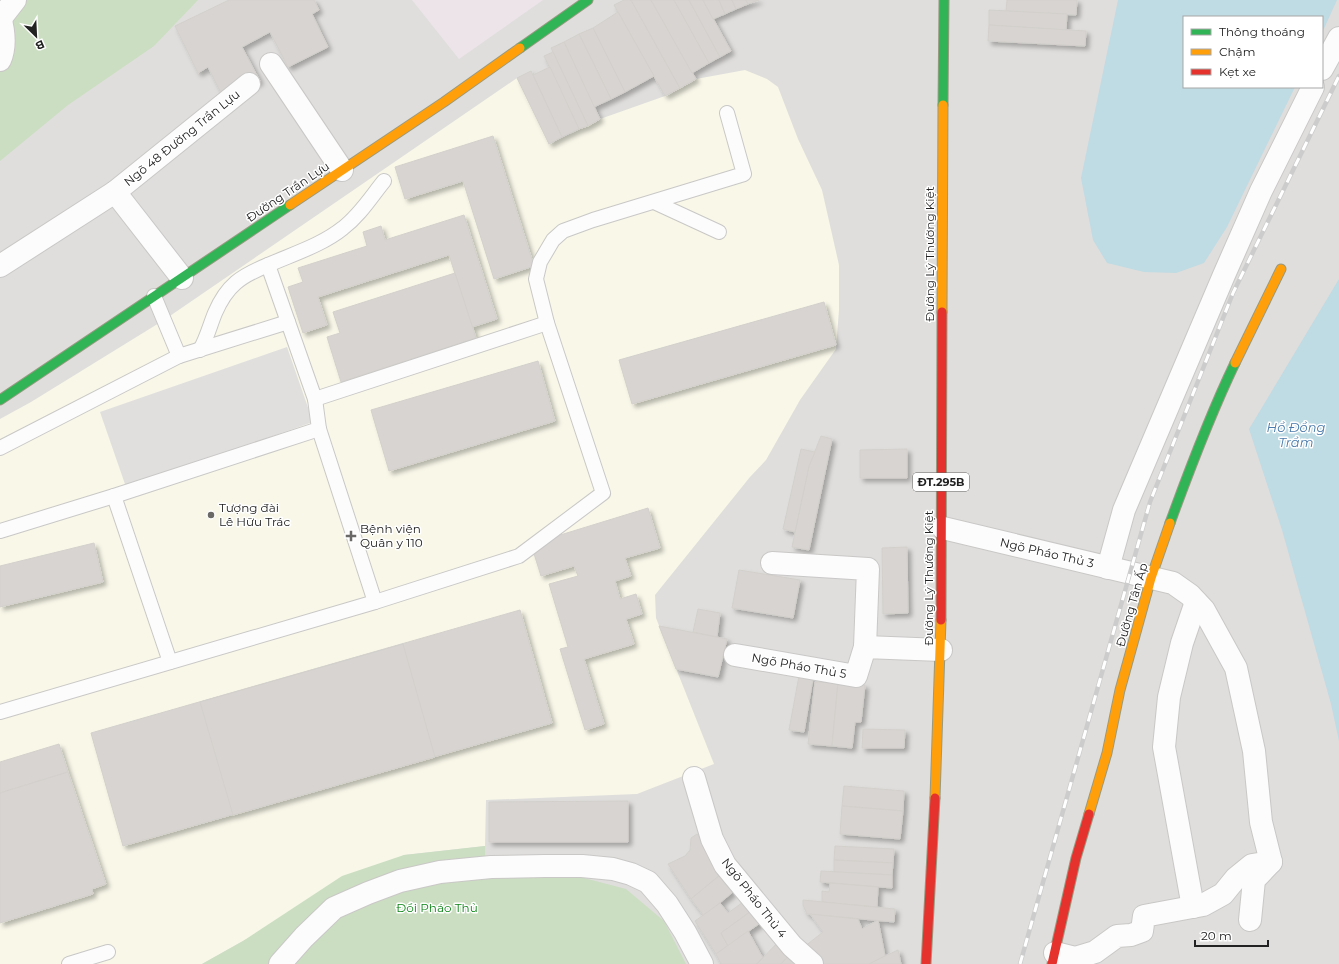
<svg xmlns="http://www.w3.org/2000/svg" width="1339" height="964" viewBox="0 0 1339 964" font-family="Montserrat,sans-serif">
<defs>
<filter id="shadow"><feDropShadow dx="3.5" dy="3.5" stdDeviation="2" flood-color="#0004"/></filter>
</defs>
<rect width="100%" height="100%" fill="#f0eeeb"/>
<path fill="#dfdedc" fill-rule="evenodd" d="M0 0H1339V964H0ZM1184 17H1322V87H1184Z"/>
<path fill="#ede4e9" d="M412 0H543L459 59Z"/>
<path fill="#f8f7e8" d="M745 70 767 79 778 87 798 139 822 190 839 265V310L836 349 800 400 766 460 750 477 655 595 656 618 714 764 637 794 486 800 485 846 404 855 243 941 202 964H0V419L31 402 164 320 517 78 549 144 600 119 665 96 696 79Z"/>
<g fill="#cbdec1">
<path d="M0 0H198L154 46 68 105 0 161Z"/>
<path d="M485 846V878H584L626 889 664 921 686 964H202L243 941 342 876 404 855Z"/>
</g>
<path fill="#e0dfde" d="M287 347 313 422 126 487 100 412Z"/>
<g fill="#bfdbe3">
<path d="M1118 0H1337L1322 33V17H1184V87H1295L1227 227 1204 263 1176 273 1144 272 1107 263 1093 240 1081 178Z"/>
<path d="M1339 279V741L1331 704 1282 530 1249 429Z"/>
</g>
<g fill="#d7d4d2" stroke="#d3d0cc" filter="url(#shadow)">
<path d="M229 0H314L319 10 312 14 328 47 288 67 270 32 242 47 260 81 224 99 208 67 198 73 175 26Z"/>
<path d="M624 0H631L680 88 665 96 614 5Z"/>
<path d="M631 0H651L696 79 680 88Z"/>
<path d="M651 0H674L709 63 692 73Z"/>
<path d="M674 0H689L720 57 709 63Z"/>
<path d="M689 0H703L731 51 720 57Z"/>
<path d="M703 0H719L725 14 713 19Z"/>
<path d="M719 0H732L736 9 725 14Z"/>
<path d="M732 0H746L748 4 736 9Z"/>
<path d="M746 0H759L748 4Z"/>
<path d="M1007 0H1077L1076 15 1006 11Z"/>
<path d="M989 10 1067 14 1066 30 989 25Z"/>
<path d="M618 12 654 76 625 92 593 28Z"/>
<path d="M989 25 1086 31 1085 46 988 41Z"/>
<path d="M593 28 625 92 611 99 579 34Z"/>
<path d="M579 34 611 99 594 107 564 42Z"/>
<path d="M564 42 600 119 588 126 551 48Z"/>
<path d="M553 52 588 126 579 129 544 56Z"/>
<path d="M550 67 579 129 562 137 533 75Z"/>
<path d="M531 71 562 137 549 144 517 78Z"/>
<path d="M493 136 534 266 494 279 463 181 405 199 395 167Z"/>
<path d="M464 215 497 319 472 327 449 255 318 297 327 325 303 333 288 287 303 282 298 268 367 246 363 232 381 226 385 240Z"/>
<path d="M455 273 476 338 341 382 327 337 340 333 333 312Z"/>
<path d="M824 302 836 345 632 404 619 360Z"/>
<path d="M538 361 555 421 389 471 371 410Z"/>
<path d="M821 436 832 439 809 550 792 547 809 466Z"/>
<path d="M801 449 815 452 809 466 795 532 783 529Z"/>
<path d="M907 449V478H860V450Z"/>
<path d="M648 508 660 548 625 558 631 576 615 581 620 599 636 594 642 614 626 619 634 644 584 659 604 724 585 730 560 649 568 647 549 584 578 576 574 566 541 576 531 544Z"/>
<path d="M94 543 103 582 0 607V566Z"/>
<path d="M907 547 908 613 883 614 882 548Z"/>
<path d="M739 570 800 580 793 618 732 608Z"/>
<path d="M698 609 720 613 717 637 693 632Z"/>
<path d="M520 610 552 723 123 846 91 733Z"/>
<path d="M659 626 727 639 718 677 676 669Z"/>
<path d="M403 644 435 757 233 815 200 702Z"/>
<path d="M799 676 813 678 804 732 789 730Z"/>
<path d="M815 682 838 683 832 746 808 744Z"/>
<path d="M838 683 865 685 861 722H855L852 748 832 746Z"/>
<path d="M863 729 905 730 904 748H862Z"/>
<path d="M59 744 68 772 0 793V762Z"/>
<path d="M68 772 106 884 92 889 93 894 0 923V793Z"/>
<path d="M844 786 904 791 903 811 842 806Z"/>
<path d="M628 801V842H489V802Z"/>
<path d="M842 806 903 811 900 839 840 834Z"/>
<path d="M697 834 700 838 705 835 709 842 702 845 720 875 691 899 668 864 685 856 690 850 691 838Z"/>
<path d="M835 846 894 849 893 863 834 860Z"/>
<path d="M834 860 893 863 892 875 834 872Z"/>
<path d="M821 871 892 875V888L820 882Z"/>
<path d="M720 875 733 892 704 916 691 899Z"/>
<path d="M830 883 878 887 877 907 822 902V891L829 892Z"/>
<path d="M746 900 754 909 721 933 728 946 716 954 695 921 720 903 728 913Z"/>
<path d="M803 900 895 909 894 922 807 914 803 905Z"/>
<path d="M754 909 763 921 728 946 721 933Z"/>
<path d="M810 914 858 919 862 929 878 920 885 956 869 964H821L804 947 823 932Z"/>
<path d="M748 931 763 958 756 964H721L716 954Z"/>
<path d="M781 939 792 952 781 964H757Z"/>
<path d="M898 950 901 964H869L885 956Z"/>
<path d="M792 952 800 964H781Z"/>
</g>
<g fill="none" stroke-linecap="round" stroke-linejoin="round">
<defs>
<g id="lane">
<path d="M654 202 719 232"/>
<path d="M154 296 179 356"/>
<path d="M288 322 268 265C293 254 322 245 343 228 360 215 371 197 384 181"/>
<path d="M200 350C207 338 210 325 215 313 227 285 241 276 268 265"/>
<path d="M319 429 375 602"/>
<path d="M0 448 179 356 288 322 315 399"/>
<path d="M114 496 170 662"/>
<path d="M0 531 114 496 319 429 315 399 547 323"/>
<path d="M0 712 375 602 519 556 603 493 547 323 536 279 540 262 553 240 563 231 593 220 744 174 727 113"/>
<path d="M69 964 108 952"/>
</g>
<g id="street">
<path d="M0 17C4 31 6 46 0 60"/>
<path d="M1 18 15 0"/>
<path d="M271 64 342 170"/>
<path d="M1322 69 1339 38"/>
<path d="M115 192 182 278"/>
<path d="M0 266 115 192 249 84"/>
<path d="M943 528 1173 583 1190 595 1204 610 1236 668 1254 751 1261 822 1271 862"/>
<path d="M772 563 868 569 865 647"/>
<path d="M1108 568 1124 510 1224 275 1261 191 1313 87"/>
<path d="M735 655 856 676 865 647 941 650"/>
<path d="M694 778 712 839 725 865 792 946 812 964"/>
<path d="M1193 907 1164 747 1169 697 1182 643 1196 602"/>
<path d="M1055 953 1075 958 1095 952 1117 936 1131 935 1142 931 1144 916 1203 905 1223 894 1236 878 1252 865 1271 862 1254 880 1250 920"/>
<path d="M280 964 304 937 334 908 368 893 400 881 440 872 491 867 545 866H582L613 869 631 874 648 882 667 904 685 932 702 964"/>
</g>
<g id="fast">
<path d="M520 48 588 0"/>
<path d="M943 105 944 0"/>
<path d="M0 400 290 205"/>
<path d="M1170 523C1190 468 1210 415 1235 363"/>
</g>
<g id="slow">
<path d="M290 205 444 102 520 48"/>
<path d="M942 312 943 105"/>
<path d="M1235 363 1281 269"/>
<path d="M935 798 941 620"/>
<path d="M1089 814 1107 753 1120 690 1151 578 1170 523"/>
</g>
<g id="jam">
<path d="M941 620 942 312"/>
<path d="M926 964 935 798"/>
<path d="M1052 964 1076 858 1089 814"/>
</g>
</defs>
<use href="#lane" stroke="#c9c8c7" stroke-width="16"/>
<use href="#street" stroke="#c9c8c7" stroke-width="24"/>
<use href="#fast" stroke="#999a82" stroke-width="11"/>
<use href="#slow" stroke="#999a82" stroke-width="11"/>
<use href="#jam" stroke="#999a82" stroke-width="11"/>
<use href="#lane" stroke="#fdfcfc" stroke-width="14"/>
<use href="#street" stroke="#fdfcfc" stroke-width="22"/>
<use href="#fast" stroke="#30b455" stroke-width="9"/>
<use href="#slow" stroke="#ff9f0a" stroke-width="9"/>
<use href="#jam" stroke="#e5322d" stroke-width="9"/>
<defs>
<path id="rail" d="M1020 964 1150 502 1233 293 1339 76"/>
</defs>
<use href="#rail" stroke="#ccc" stroke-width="4.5"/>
<use href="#rail" stroke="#fff" stroke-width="3" stroke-dasharray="9" stroke-linecap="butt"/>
</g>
<g fill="#6a6968" stroke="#fff" stroke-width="1.5">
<circle cx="211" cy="515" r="4"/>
<path d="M349 530h4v4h4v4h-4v4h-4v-4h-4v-4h4z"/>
</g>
<g text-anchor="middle" stroke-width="3" stroke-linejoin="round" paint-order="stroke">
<rect fill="#fff" stroke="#646464" stroke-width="1" x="913" y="473" width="56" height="18" rx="3"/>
<g font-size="11" font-weight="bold" fill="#222">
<text x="941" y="486">ĐT.295B</text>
</g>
<g font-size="12" fill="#222" stroke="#fff">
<text transform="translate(182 138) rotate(-39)" y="4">Ngõ 48 Đường Trần Lựu</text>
<text transform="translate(288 192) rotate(-34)" y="4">Đường Trần Lựu</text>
<text transform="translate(930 254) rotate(-90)" y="4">Đường Lý Thường Kiệt</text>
<text transform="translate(1047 553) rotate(13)" y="4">Ngõ Pháo Thủ 3</text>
<text transform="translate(929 578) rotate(-90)" y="4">Đường Lý Thường Kiệt</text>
<text transform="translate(1132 605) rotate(-74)" y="4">Đường Tân Ấp</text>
<text transform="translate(799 666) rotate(10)" y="4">Ngõ Pháo Thủ 5</text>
<text transform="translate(754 898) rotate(52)" y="4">Ngõ Pháo Thủ 4</text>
</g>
<g font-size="12" fill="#222" stroke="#fff" text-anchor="start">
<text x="219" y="512">Tượng đài<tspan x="219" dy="14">Lê Hữu Trác</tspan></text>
<text x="360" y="533">Bệnh viện<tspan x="360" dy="14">Quân y 110</tspan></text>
</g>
<g font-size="12" fill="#0c8416" stroke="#fff">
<text x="437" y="912">Đồi Pháo Thủ</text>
</g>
<g font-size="13" font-style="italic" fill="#4a7aab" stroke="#fff">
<text x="1296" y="432">Hồ Đồng<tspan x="1296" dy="15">Trầm</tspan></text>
</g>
</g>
<rect x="1183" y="16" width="140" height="72" fill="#ffffff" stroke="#a7a7a7"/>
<rect x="1191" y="29" width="20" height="6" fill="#30b455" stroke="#a7a7a7"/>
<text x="1219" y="36" font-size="12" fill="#222222">Thông thoáng</text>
<rect x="1191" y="49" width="20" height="6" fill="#ff9f0a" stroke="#a7a7a7"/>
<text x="1219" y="56" font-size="12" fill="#222222">Chậm</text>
<rect x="1191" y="69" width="20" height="6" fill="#e5322d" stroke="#a7a7a7"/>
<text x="1219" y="76" font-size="12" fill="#222222">Kẹt xe</text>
<g transform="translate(36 36) rotate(156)" stroke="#ffffff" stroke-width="3" paint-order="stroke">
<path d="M0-3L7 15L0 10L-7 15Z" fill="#222222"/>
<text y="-6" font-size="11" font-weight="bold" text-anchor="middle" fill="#222222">B</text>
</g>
<path d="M1195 940v6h73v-6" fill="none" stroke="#222222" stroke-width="2"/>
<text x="1201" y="940" font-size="12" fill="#222222" stroke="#ffffff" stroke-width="3" paint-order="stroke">20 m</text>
</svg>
